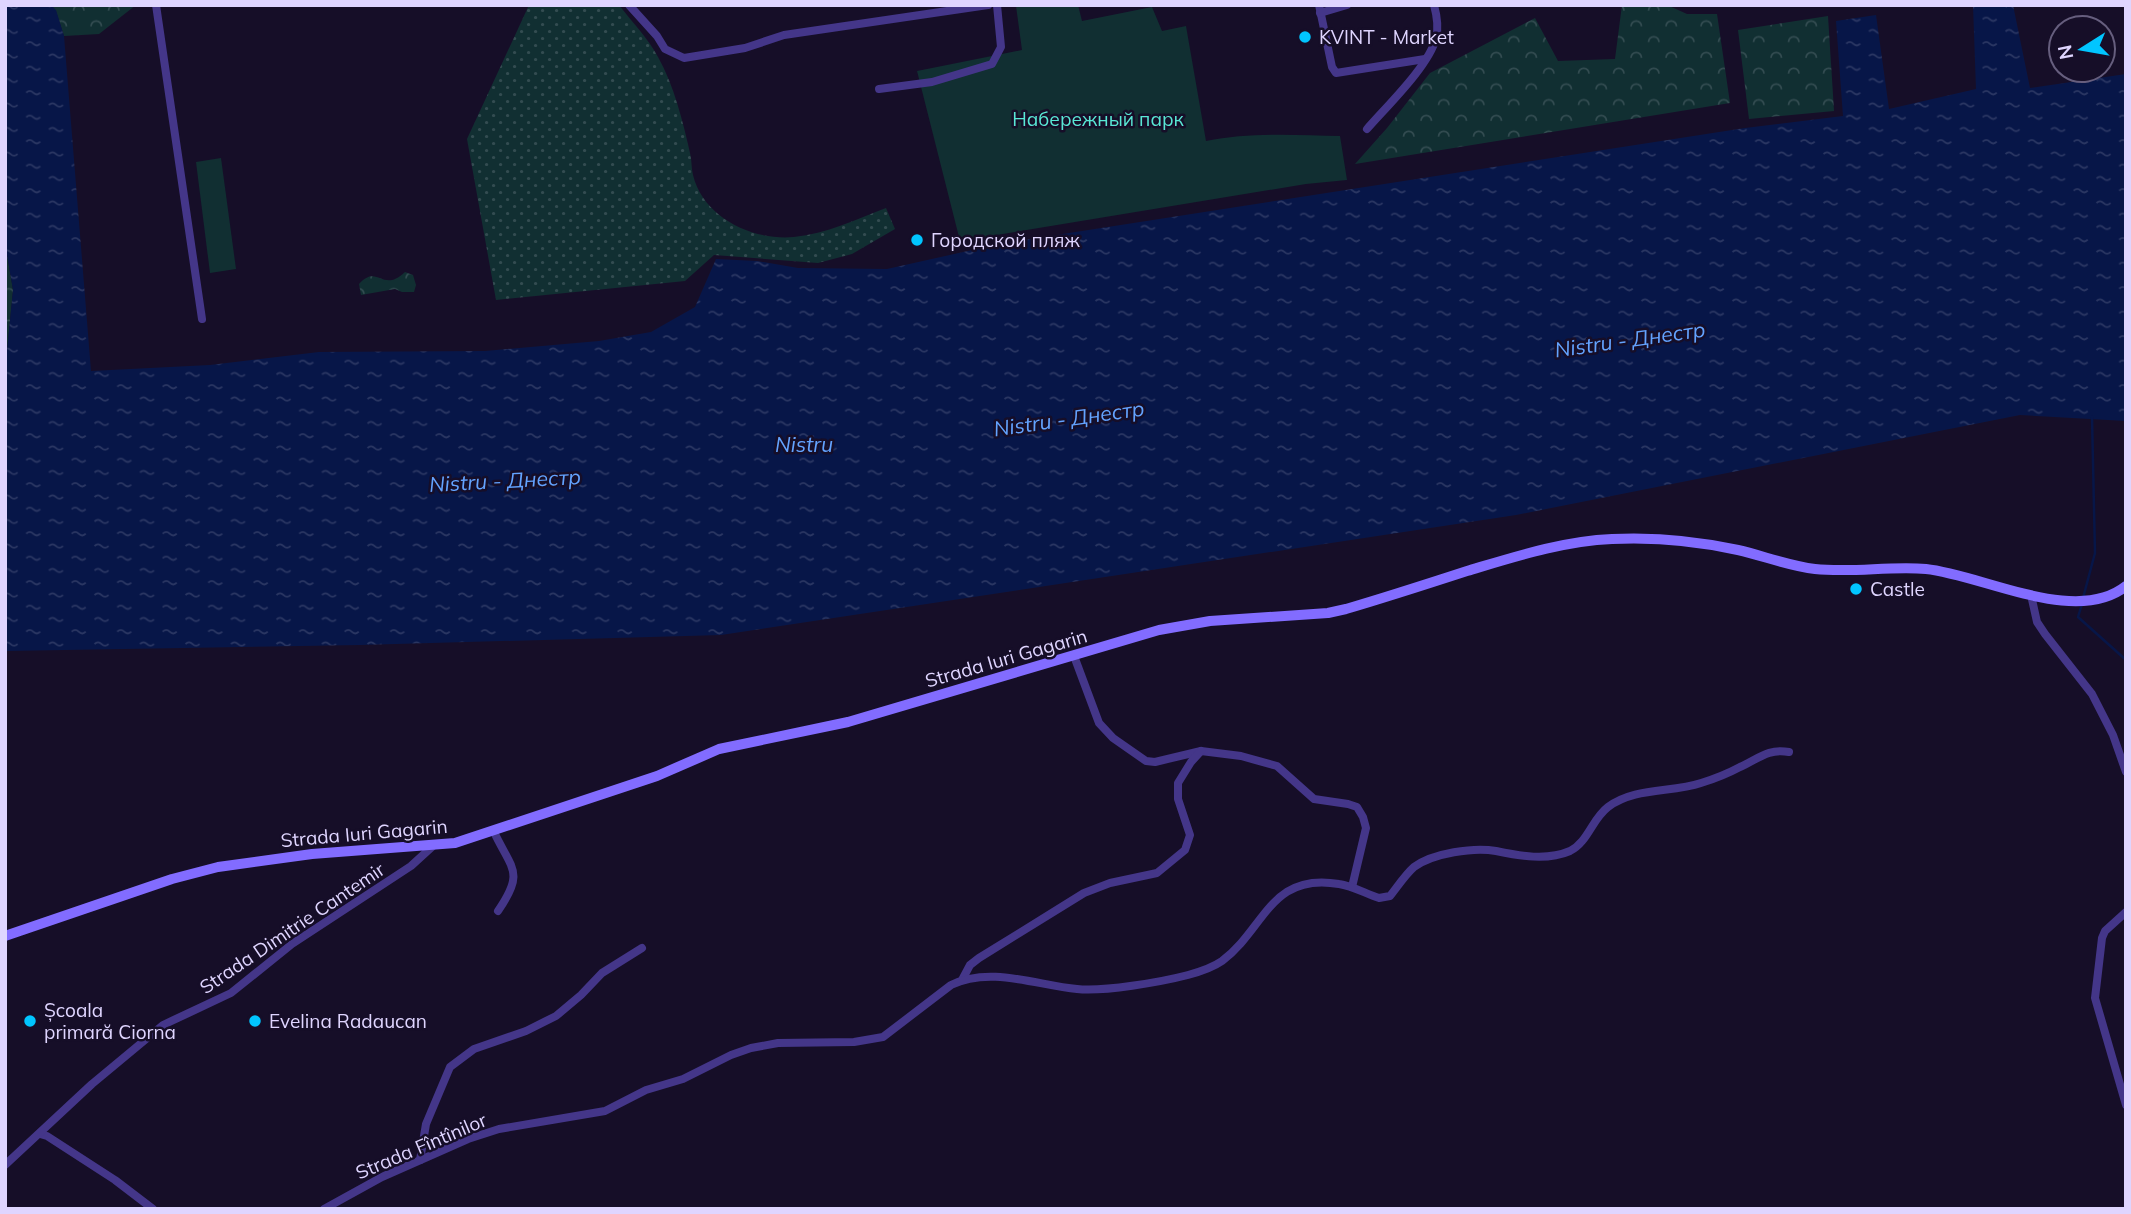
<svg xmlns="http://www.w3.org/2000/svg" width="2131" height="1214" viewBox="0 0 2131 1214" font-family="Mulish,sans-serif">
<defs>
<pattern id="grass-dots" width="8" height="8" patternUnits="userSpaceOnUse" patternTransform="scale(1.75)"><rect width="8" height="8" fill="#112f32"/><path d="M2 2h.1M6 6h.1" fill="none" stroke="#334c51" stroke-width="1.8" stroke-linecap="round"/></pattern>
<pattern id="forest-crowns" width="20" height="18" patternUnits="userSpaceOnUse" patternTransform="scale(1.75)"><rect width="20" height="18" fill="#112f32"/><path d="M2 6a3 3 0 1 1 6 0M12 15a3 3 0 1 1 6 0" fill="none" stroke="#334c51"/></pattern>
<pattern id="water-ripples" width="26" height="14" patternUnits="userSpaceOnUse" patternTransform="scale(1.75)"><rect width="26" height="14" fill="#071648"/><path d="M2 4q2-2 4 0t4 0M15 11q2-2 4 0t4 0" fill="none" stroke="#2b3763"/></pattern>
</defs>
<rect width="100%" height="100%" fill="#160e28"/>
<path fill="url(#grass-dots)" d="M529 5H619C632 22 648 38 658 57 674 85 683 122 690 153 692 160 691 168 693 175 703 217 752 241 794 237 826 234 857 219 886 208L895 229 852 254 818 263 714 255 685 281 496 300 467 139Z"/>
<g fill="url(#forest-crowns)">
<path d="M51 5H136L99 34 64 36 56 11Z"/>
<path d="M1622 5H1667L1687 14H1717L1730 103 1355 164 1387 128 1430 73 1535 18 1558 61 1615 59Z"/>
<path d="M1828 16 1834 111 1749 119 1738 30Z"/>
<path d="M5 243 13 290 5 371Z"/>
<path d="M405 272 413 275 416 285 414 292H402L395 289 361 295 359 284C378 263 382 294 405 272Z"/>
</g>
<g fill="#112f32">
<path d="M1019 5H1078L1082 21 1152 7 1162 31 1186 26 1206 141C1249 132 1296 135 1340 136L1347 180 1306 184 960 241 917 71 1022 50 1016 6Z"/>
<path d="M221 158 236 269 210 273 196 162Z"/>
</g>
<path fill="url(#water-ripples)" d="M5 5H51L56 10 64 36 91 371 210 365 319 352 485 351 599 341 651 332 695 307 716 259 757 261 798 268 887 269 999 244 1745 128 1843 116 1836 21 1876 15 1889 109 1976 89 1973 5H2013L2030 88 2126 74V421L2020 415 1516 515 721 635 360 645 5 651V371L13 290 5 243Z"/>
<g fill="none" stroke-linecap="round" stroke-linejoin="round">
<g stroke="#071648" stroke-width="2.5">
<path d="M2083 598 2095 553 2092 417"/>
<path d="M2082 604 2078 617 2126 660"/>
</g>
<g stroke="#443689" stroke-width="8">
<path d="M156 5 202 319"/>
<path d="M629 5 657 36 665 49 684 58 745 48 784 35 988 5"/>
<path d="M1319 5 1332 67 1336 73 1425 59"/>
<path d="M1320 13 1347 5"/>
<path d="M879 89 932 82 992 64 1001 47 997 5"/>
<path d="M1367 129C1386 107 1429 66 1436 38 1439 27 1437 16 1434 5"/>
<path d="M2031 595 2037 622 2045 634 2092 694 2113 735 2126 772"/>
<path d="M1074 656 1099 723 1113 738 1146 761 1155 762 1201 751 1241 756 1277 766 1314 799 1348 804 1357 807 1363 817 1366 828 1352 887"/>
<path d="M494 832C512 870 525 872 498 911"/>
<path d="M2126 912 2105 931 2102 938 2095 998 2126 1105"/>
<path d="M962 980 970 965 979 958 1084 893 1110 883 1157 873 1185 850 1190 835 1178 799V783L1191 762 1201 751"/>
<path d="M40 1134 47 1136 115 1180 153 1209"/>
<path d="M420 1160 426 1124 450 1067 474 1049 526 1031 556 1016 581 995 602 973 642 948"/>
<path d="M5 1165 92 1084 163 1025 231 993 292 944 411 866 434 845"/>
<path d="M324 1209 382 1177 468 1139 499 1129 605 1111 646 1090 683 1079 731 1055 751 1048 778 1043 854 1042 883 1037 951 985C990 966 1036 985 1077 989 1103 992 1161 982 1188 975 1199 972 1212 968 1222 961 1265 929 1270 872 1339 884 1353 886 1366 894 1379 898L1390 896C1398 886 1405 875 1414 867 1433 853 1474 847 1496 851 1520 856 1547 861 1570 851 1588 842 1592 819 1608 807 1635 787 1671 793 1701 783 1714 779 1727 774 1740 767 1758 759 1768 748 1789 752"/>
</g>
<path stroke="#826cff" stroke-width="10" d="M5 936 172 879 218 867 312 854 455 843 657 776 719 749 848 722 1159 630 1210 621 1328 613 1346 609C1387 597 1427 584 1467 571 1514 557 1563 541 1612 539 1654 537 1697 541 1738 550 1764 556 1789 566 1815 569 1852 573 1889 566 1926 569 1983 575 2076 626 2126 586"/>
</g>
<g fill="#01c5ff" stroke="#160e28" stroke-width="2.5">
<circle cx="1305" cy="37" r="7"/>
<circle cx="917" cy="240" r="7"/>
<circle cx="1856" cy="589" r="7"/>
<circle cx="30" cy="1021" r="7"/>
<circle cx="255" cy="1021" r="7"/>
</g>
<g text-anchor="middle" stroke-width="5" stroke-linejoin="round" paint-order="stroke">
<g font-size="19" fill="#dfd5ff" stroke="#160e28" text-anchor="start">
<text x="1319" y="44">KVINT - Market</text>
<text x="931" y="247">Городской пляж</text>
<text x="1870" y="596">Castle</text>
<text x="44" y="1017">Școala<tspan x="44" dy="22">primară Ciorna</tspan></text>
<text x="269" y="1028">Evelina Radaucan</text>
</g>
<g font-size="19" fill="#59e7d5" stroke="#160e28">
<text x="1098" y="126">Набережный парк</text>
</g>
<g font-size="19" fill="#dfd5ff" stroke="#160e28">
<text transform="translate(1006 658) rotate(-16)" y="7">Strada Iuri Gagarin</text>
<text transform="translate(364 833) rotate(-5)" y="7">Strada Iuri Gagarin</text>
<text transform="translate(292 928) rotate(-34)" y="7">Strada Dimitrie Cantemir</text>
<text transform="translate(421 1146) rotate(-23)" y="7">Strada Fîntînilor</text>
</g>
<g font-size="21" font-style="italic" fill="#63a3ff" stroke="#160e28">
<text transform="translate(1630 340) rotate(-8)" y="7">Nistru - Днестр</text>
<text transform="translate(1069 419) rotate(-8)" y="7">Nistru - Днестр</text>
<text x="804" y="452">Nistru</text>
<text transform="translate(505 481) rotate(-3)" y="7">Nistru - Днестр</text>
</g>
</g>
<rect width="2131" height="1214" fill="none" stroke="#dfd5ff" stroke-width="14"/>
<g transform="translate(2082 49) rotate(259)"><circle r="33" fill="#160e28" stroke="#665e7e" stroke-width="2"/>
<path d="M0-5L12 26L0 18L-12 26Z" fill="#01c5ff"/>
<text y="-10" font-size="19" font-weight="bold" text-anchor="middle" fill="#dfd5ff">N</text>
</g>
</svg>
